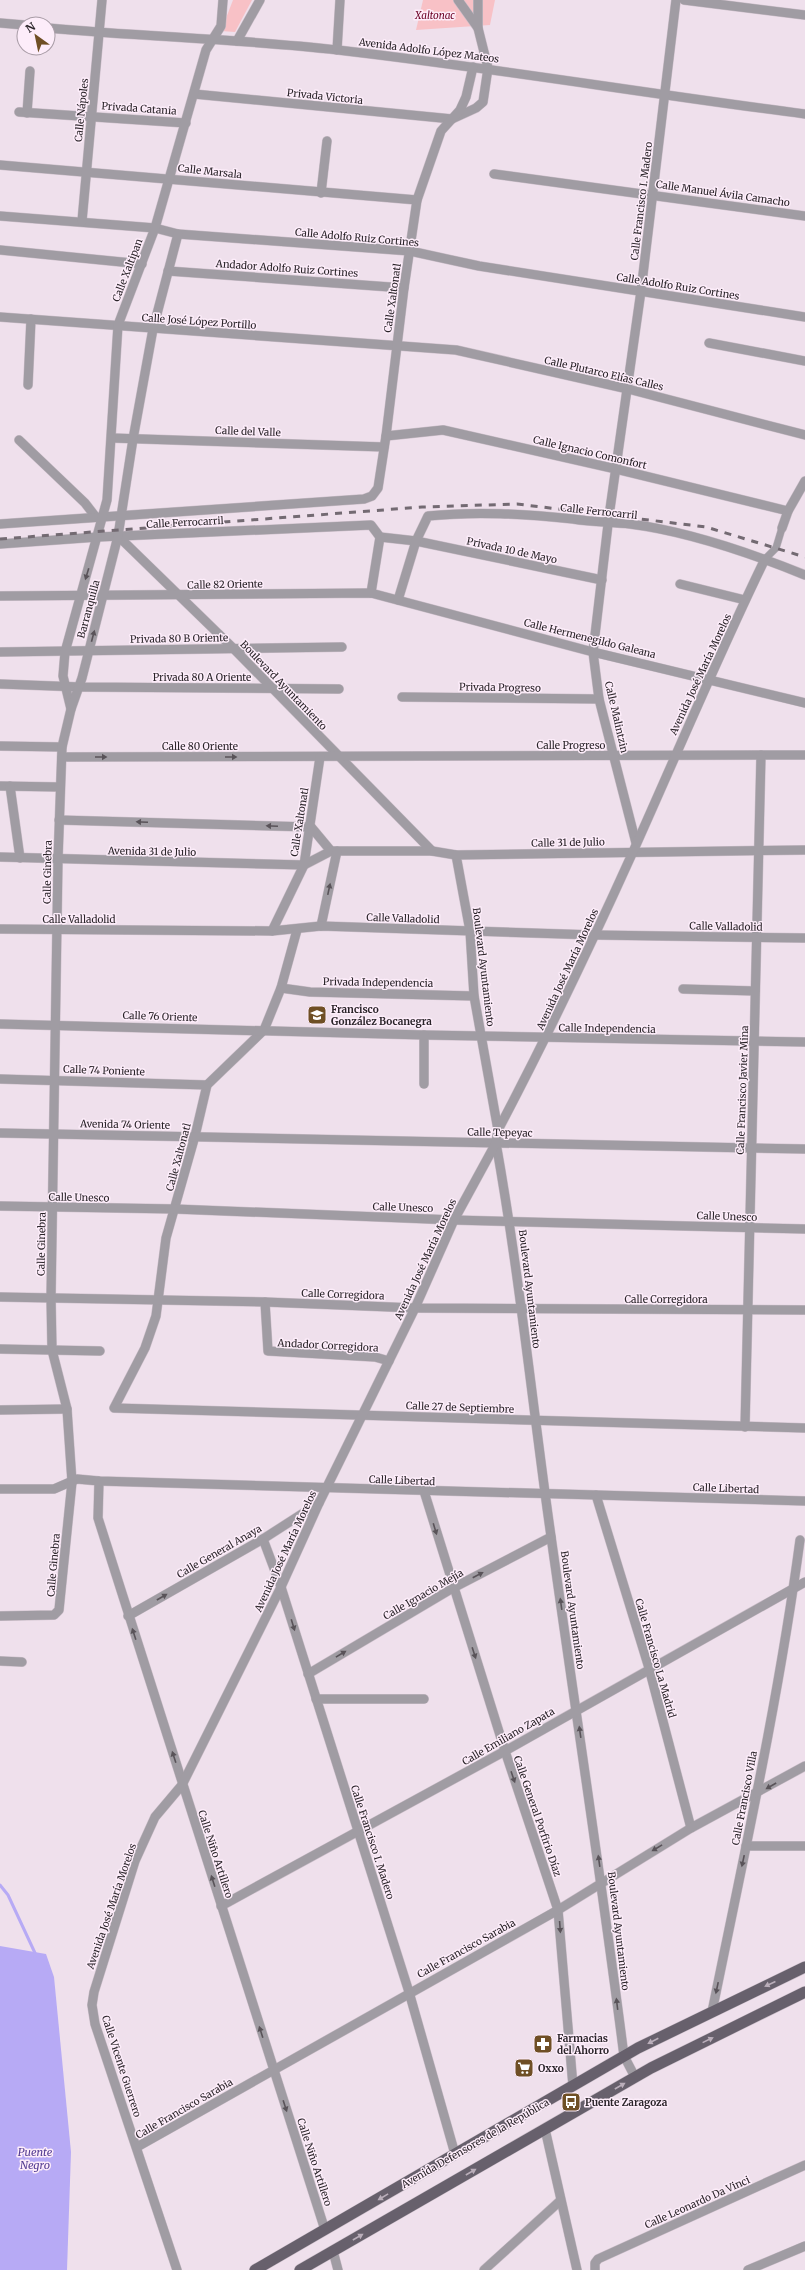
<svg xmlns="http://www.w3.org/2000/svg" width="805" height="2270" viewBox="0 0 805 2270" font-family="Merriweather,serif">
<rect width="100%" height="100%" fill="#efe0ec"/>
<g fill="#f8c1c6">
<path d="M233 0H252L235 32 221 31Z"/>
<path d="M423 0H495L490 25 416 30Z"/>
</g>
<path fill="#b7aaf5" d="M0 1946 46 1954 54 1977 71 2152 67 2270H0Z"/>
<g fill="none" stroke-linecap="round" stroke-linejoin="round">
<path stroke="#b7aaf5" stroke-width="3" d="M0 1885 8 1895 35 1953V1956"/>
<defs>
<path id="pedestrian" d="M765 559 776 548 782 528"/>
<g id="minor">
<path d="M458 0 478 28"/>
<path d="M684 0 805 15"/>
<path d="M0 23 24 25"/>
<path d="M48 28C145 37 242 39 338 50 494 68 649 94 805 114"/>
<path d="M237 41 260 0"/>
<path d="M337 50 340 0"/>
<path d="M194 94 452 119 476 108 483 102 488 68 478 28V0"/>
<path d="M19 112 186 123"/>
<path d="M27 113 30 71"/>
<path d="M0 165 417 200"/>
<path d="M494 174 805 216"/>
<path d="M321 193 327 141"/>
<path d="M0 216 155 228 178 234 410 251 479 266 805 317"/>
<path d="M82 221 102 0"/>
<path d="M0 250 142 264"/>
<path d="M168 271 404 288"/>
<path d="M0 317 456 350 628 389 805 435"/>
<path d="M709 343 805 361"/>
<path d="M28 385 31 319"/>
<path d="M386 436 443 430 616 469 788 511"/>
<path d="M112 438 384 447"/>
<path d="M19 440 85 503 95 516"/>
<path d="M0 524 364 499 372 496 378 488 386 436 404 288 417 200 441 131 460 110 466 97 473 67"/>
<path d="M782 528 788 511 805 481"/>
<path d="M118 536 233 648 432 851"/>
<path d="M380 537 416 541 602 580"/>
<path d="M0 544 98 537 371 525 380 537 371 593"/>
<path d="M680 584 745 600"/>
<path d="M0 596 371 593 593 652 805 703"/>
<path d="M398 600 416 541 428 516C477 511 524 514 573 519 592 522 611 522 630 524 686 531 753 554 805 575"/>
<path d="M0 652 342 647"/>
<path d="M0 684 80 687 339 689"/>
<path d="M402 697 599 699"/>
<path d="M71 709 63 676 65 652 107 500 118 325 155 228 206 50 221 26 223 0"/>
<path d="M0 746 62 747"/>
<path d="M62 757 805 755"/>
<path d="M0 786 60 787"/>
<path d="M10 786 20 858"/>
<path d="M59 820 311 827 331 851"/>
<path d="M636 843 599 699 593 652 609 516 641 291 676 0"/>
<path d="M456 855 470 931 474 996 498 1130"/>
<path d="M0 857 304 865 331 851H432L456 855 805 850"/>
<path d="M321 926 337 851"/>
<path d="M0 929 272 931 321 926 595 935 805 938"/>
<path d="M297 930 281 988 264 1030 207 1085 195 1136 166 1238 156 1316 145 1348 114 1408C345 1413 575 1423 805 1428"/>
<path d="M272 931 304 865 320 757"/>
<path d="M281 988 310 992 474 996"/>
<path d="M683 989 755 991"/>
<path d="M0 1024 424 1035 805 1042"/>
<path d="M0 1079 207 1085"/>
<path d="M424 1084V1035"/>
<path d="M0 1133 805 1149"/>
<path d="M496 1143C518 1266 531 1391 548 1515 573 1695 601 1875 624 2056L635 2077"/>
<path d="M0 1206 175 1209 454 1220 805 1229"/>
<path d="M0 1297 265 1302 415 1308 805 1310"/>
<path d="M265 1302 268 1351 375 1357 389 1361"/>
<path d="M0 1349 100 1351"/>
<path d="M0 1410 67 1409"/>
<path d="M745 1427 761 755"/>
<path d="M99 1481 98 1518 325 2230"/>
<path d="M0 1489H54L77 1479 99 1481 805 1501"/>
<path d="M424 1491 505 1751 558 1910 573 2086"/>
<path d="M596 1495 649 1668 691 1828"/>
<path d="M263 1539 281 1587 409 1992 455 2154"/>
<path d="M0 1616 54 1615 59 1610 72 1482 67 1409 52 1350 51 1298 58 860 62 747 71 709 82 678 118 536 133 439 153 329 178 234"/>
<path d="M128 1616 263 1539 319 1503"/>
<path d="M0 1661 22 1662"/>
<path d="M308 1674 453 1588 551 1537"/>
<path d="M316 1699H424"/>
<path d="M746 1846H805"/>
<path d="M221 1906 505 1751 805 1582"/>
<path d="M712 2012C744 1855 779 1698 800 1540"/>
<path d="M545 2129 577 2270"/>
<path d="M137 2147 558 1910 691 1828 805 1766"/>
<path d="M333 2251 338 2270"/>
<path d="M177 2270 95 2024 92 2005 94 1992 135 1861 155 1817 182 1785 281 1587 319 1503 415 1308 454 1220 496 1143 498 1130C546 1039 590 947 632 854 676 756 718 656 765 559"/>
<path d="M484 2270 560 2201"/>
<path d="M595 2270V2263L598 2259 805 2165"/>
<path d="M748 2270 805 2246"/>
</g>
<g id="primary">
<path d="M255 2270 638 2048 805 1967"/>
<path d="M300 2270 651 2068 805 1992"/>
</g>
</defs>
<use href="#pedestrian" stroke="#cbbec9" stroke-width="8"/>
<use href="#minor" stroke="#cbbec9" stroke-width="10"/>
<use href="#primary" stroke="#cbbec9" stroke-width="12"/>
<use href="#pedestrian" stroke="#a09ca3" stroke-width="7"/>
<use href="#minor" stroke="#a09ca3" stroke-width="9"/>
<use href="#primary" stroke="#67606c" stroke-width="11"/>
<path stroke="#736a72" stroke-width="3" stroke-dasharray="7 7" stroke-linecap="butt" d="M0 539 422 507 517 504 706 527 805 557"/>
</g>
<defs><path id="oneway-solid" d="M-6-.8H1V-3.2L6.5 0L1 3.2V.8H-6Z"/></defs>
<g fill="#595359">
<use href="#oneway-solid" transform="translate(87 574) rotate(107)"/>
<use href="#oneway-solid" transform="translate(93 636) rotate(-75)"/>
<use href="#oneway-solid" transform="translate(101 757)"/>
<use href="#oneway-solid" transform="translate(231 757)"/>
<use href="#oneway-solid" transform="translate(142 822) rotate(-178)"/>
<use href="#oneway-solid" transform="translate(272 826) rotate(-178)"/>
<use href="#oneway-solid" transform="translate(329 889) rotate(-78)"/>
<use href="#oneway-solid" transform="translate(435 1529) rotate(73)"/>
<use href="#oneway-solid" transform="translate(478 1575) rotate(-28)"/>
<use href="#oneway-solid" transform="translate(162 1597) rotate(-30)"/>
<use href="#oneway-solid" transform="translate(561 1604) rotate(-98)"/>
<use href="#oneway-solid" transform="translate(293 1625) rotate(73)"/>
<use href="#oneway-solid" transform="translate(134 1634) rotate(-108)"/>
<use href="#oneway-solid" transform="translate(474 1653) rotate(72)"/>
<use href="#oneway-solid" transform="translate(341 1654) rotate(-31)"/>
<use href="#oneway-solid" transform="translate(580 1732) rotate(-98)"/>
<use href="#oneway-solid" transform="translate(174 1757) rotate(-108)"/>
<use href="#oneway-solid" transform="translate(513 1777) rotate(71)"/>
<use href="#oneway-solid" transform="translate(771 1786) rotate(150)"/>
<use href="#oneway-solid" transform="translate(657 1848) rotate(149)"/>
<use href="#oneway-solid" transform="translate(599 1861) rotate(-98)"/>
<use href="#oneway-solid" transform="translate(743 1861) rotate(102)"/>
<use href="#oneway-solid" transform="translate(213 1881) rotate(-108)"/>
<use href="#oneway-solid" transform="translate(560 1927) rotate(86)"/>
<use href="#oneway-solid" transform="translate(717 1988) rotate(102)"/>
<use href="#oneway-solid" transform="translate(617 2004) rotate(-97)"/>
<use href="#oneway-solid" transform="translate(261 2032) rotate(-108)"/>
<use href="#oneway-solid" transform="translate(285 2106) rotate(72)"/>
</g>
<g fill="#baaeba">
<use href="#oneway-solid" transform="translate(770 1984) rotate(155)"/>
<use href="#oneway-solid" transform="translate(708 2040) rotate(-26)"/>
<use href="#oneway-solid" transform="translate(653 2041) rotate(153)"/>
<use href="#oneway-solid" transform="translate(620 2086) rotate(-30)"/>
<use href="#oneway-solid" transform="translate(471 2172) rotate(-30)"/>
<use href="#oneway-solid" transform="translate(383 2197) rotate(149)"/>
<use href="#oneway-solid" transform="translate(358 2237) rotate(-30)"/>
</g>
<defs>
<symbol id="school-square" viewBox="-11 -11 22 22"><rect x="-9" y="-9" width="18" height="18" rx="4" fill="#6f4f25" stroke="#fdedfa"/><path d="M0-5L7-2L0 1L-7-2ZM-4 1L0 2.5L4 1V4Q0 6-4 4Z" fill="#fff"/></symbol>
<symbol id="pharmacy-square" viewBox="-11 -11 22 22"><rect x="-9" y="-9" width="18" height="18" rx="4" fill="#6f4f25" stroke="#fdedfa"/><path d="M-2-6h4v4h4v4h-4v4h-4v-4h-4v-4h4Z" fill="#fff"/></symbol>
<symbol id="supermarket-square" viewBox="-11 -11 22 22"><rect x="-9" y="-9" width="18" height="18" rx="4" fill="#6f4f25" stroke="#fdedfa"/><path d="M-6-5.5h2.5l.6 2H6L4.5 2H-2.5L-4.4-4H-6ZM-1.5 3.2a1.3 1.3 0 1 0 .1 0ZM3 3.2a1.3 1.3 0 1 0 .1 0Z" fill="#fff"/></symbol>
<symbol id="bus-square" viewBox="-11 -11 22 22"><rect x="-9" y="-9" width="18" height="18" rx="4" fill="#6f4f25" stroke="#fdedfa"/><path d="M-5-6H5V4H4V6H2V4H-2V6H-4V4H-5ZM-3.5-4V0h7V-4ZM-3.5 1.2v1.5H-2V1.2ZM2 1.2v1.5H3.5V1.2Z" fill="#fff"/></symbol>
</defs>
<g fill-rule="evenodd">
<use href="#school-square" x="306" y="1004" width="22" height="22"/>
<use href="#pharmacy-square" x="532" y="2033" width="22" height="22"/>
<use href="#supermarket-square" x="513" y="2057" width="22" height="22"/>
<use href="#bus-square" x="560" y="2091" width="22" height="22"/>
</g>
<g text-anchor="middle" stroke-width="3" stroke-linejoin="round" paint-order="stroke">
<g font-size="10" font-style="italic" fill="#6b0024" stroke="#fdedfa">
<text x="435" y="19">Xaltonac</text>
</g>
<g font-size="10" fill="#292328" stroke="#fdedfa">
<text transform="translate(429 50) rotate(7)" y="4">Avenida Adolfo López Mateos</text>
<text transform="translate(325 96) rotate(6)" y="4">Privada Victoria</text>
<text transform="translate(139 108) rotate(4)" y="4">Privada Catania</text>
<text transform="translate(81 110) rotate(-84)" y="4">Calle Nápoles</text>
<text transform="translate(210 171) rotate(6)" y="4">Calle Marsala</text>
<text transform="translate(723 193) rotate(8)" y="4">Calle Manuel Ávila Camacho</text>
<text transform="translate(641 201) rotate(-83)" y="4">Calle Francisco I. Madero</text>
<text transform="translate(357 237) rotate(5)" y="4">Calle Adolfo Ruiz Cortines</text>
<text transform="translate(287 268) rotate(4)" y="4">Andador Adolfo Ruiz Cortines</text>
<text transform="translate(127 270) rotate(-69)" y="4">Calle Xaltipan</text>
<text transform="translate(678 286) rotate(9)" y="4">Calle Adolfo Ruiz Cortines</text>
<text transform="translate(392 298) rotate(-82)" y="4">Calle Xaltonatl</text>
<text transform="translate(199 321) rotate(4)" y="4">Calle José López Portillo</text>
<text transform="translate(604 373) rotate(13)" y="4">Calle Plutarco Elías Calles</text>
<text transform="translate(248 431) rotate(2)" y="4">Calle del Valle</text>
<text transform="translate(590 452) rotate(13)" y="4">Calle Ignacio Comonfort</text>
<text transform="translate(599 511) rotate(6)" y="4">Calle Ferrocarril</text>
<text transform="translate(185 522) rotate(-3)" y="4">Calle Ferrocarril</text>
<text transform="translate(512 550) rotate(12)" y="4">Privada 10 de Mayo</text>
<text transform="translate(225 584) rotate(-1)" y="4">Calle 82 Oriente</text>
<text transform="translate(88 609) rotate(-75)" y="4">Barranquilla</text>
<text transform="translate(179 638) rotate(-1)" y="4">Privada 80 B Oriente</text>
<text transform="translate(590 638) rotate(14)" y="4">Calle Hermenegildo Galeana</text>
<text transform="translate(700 674) rotate(-65)" y="4">Avenida José María Morelos</text>
<text x="202" y="681">Privada 80 A Oriente</text>
<text transform="translate(284 685) rotate(46)" y="4">Boulevard Ayuntamiento</text>
<text transform="translate(500 687) rotate(1)" y="4">Privada Progreso</text>
<text transform="translate(617 717) rotate(77)" y="4">Calle Malintzin</text>
<text x="571" y="749">Calle Progreso</text>
<text x="200" y="750">Calle 80 Oriente</text>
<text transform="translate(299 822) rotate(-81)" y="4">Calle Xaltonatl</text>
<text transform="translate(568 842) rotate(-1)" y="4">Calle 31 de Julio</text>
<text transform="translate(152 851) rotate(1)" y="4">Avenida 31 de Julio</text>
<text transform="translate(47 872) rotate(-89)" y="4">Calle Ginebra</text>
<text transform="translate(403 918) rotate(2)" y="4">Calle Valladolid</text>
<text x="79" y="923">Calle Valladolid</text>
<text transform="translate(726 926) rotate(1)" y="4">Calle Valladolid</text>
<text transform="translate(484 967) rotate(83)" y="4">Boulevard Ayuntamiento</text>
<text transform="translate(567 969) rotate(-65)" y="4">Avenida José María Morelos</text>
<text transform="translate(378 982) rotate(1)" y="4">Privada Independencia</text>
<text transform="translate(160 1016) rotate(2)" y="4">Calle 76 Oriente</text>
<text transform="translate(607 1028) rotate(1)" y="4">Calle Independencia</text>
<text transform="translate(104 1070) rotate(2)" y="4">Calle 74 Poniente</text>
<text transform="translate(742 1090) rotate(-88)" y="4">Calle Francisco Javier Mina</text>
<text transform="translate(125 1124) rotate(1)" y="4">Avenida 74 Oriente</text>
<text transform="translate(500 1132) rotate(1)" y="4">Calle Tepeyac</text>
<text transform="translate(178 1157) rotate(-75)" y="4">Calle Xaltonatl</text>
<text transform="translate(79 1197) rotate(1)" y="4">Calle Unesco</text>
<text transform="translate(403 1207) rotate(2)" y="4">Calle Unesco</text>
<text transform="translate(727 1216) rotate(2)" y="4">Calle Unesco</text>
<text transform="translate(41 1244) rotate(-89)" y="4">Calle Ginebra</text>
<text transform="translate(425 1259) rotate(-65)" y="4">Avenida José María Morelos</text>
<text transform="translate(530 1289) rotate(83)" y="4">Boulevard Ayuntamiento</text>
<text transform="translate(343 1294) rotate(2)" y="4">Calle Corregidora</text>
<text x="666" y="1303">Calle Corregidora</text>
<text transform="translate(328 1345) rotate(3)" y="4">Andador Corregidora</text>
<text transform="translate(460 1407) rotate(2)" y="4">Calle 27 de Septiembre</text>
<text transform="translate(402 1480) rotate(2)" y="4">Calle Libertad</text>
<text transform="translate(726 1488) rotate(2)" y="4">Calle Libertad</text>
<text transform="translate(219 1551) rotate(-30)" y="4">Calle General Anaya</text>
<text transform="translate(285 1551) rotate(-65)" y="4">Avenida José María Morelos</text>
<text transform="translate(53 1565) rotate(-85)" y="4">Calle Ginebra</text>
<text transform="translate(423 1594) rotate(-30)" y="4">Calle Ignacio Mejía</text>
<text transform="translate(573 1610) rotate(82)" y="4">Boulevard Ayuntamiento</text>
<text transform="translate(656 1658) rotate(74)" y="4">Calle Francisco La Madrid</text>
<text transform="translate(508 1736) rotate(-30)" y="4">Calle Emiliano Zapata</text>
<text transform="translate(744 1798) rotate(-79)" y="4">Calle Francisco Villa</text>
<text transform="translate(538 1816) rotate(71)" y="4">Calle General Porfirio Díaz</text>
<text transform="translate(373 1842) rotate(72)" y="4">Calle Francisco I. Madero</text>
<text transform="translate(216 1854) rotate(72)" y="4">Calle Niño Artillero</text>
<text transform="translate(111 1906) rotate(-71)" y="4">Avenida José María Morelos</text>
<text transform="translate(619 1931) rotate(83)" y="4">Boulevard Ayuntamiento</text>
<text transform="translate(466 1948) rotate(-29)" y="4">Calle Francisco Sarabia</text>
<text transform="translate(122 2066) rotate(72)" y="4">Calle Vicente Guerrero</text>
<text transform="translate(184 2108) rotate(-30)" y="4">Calle Francisco Sarabia</text>
<text transform="translate(475 2143) rotate(-30)" y="4">Avenida Defensores de la República</text>
<text transform="translate(315 2162) rotate(72)" y="4">Calle Niño Artillero</text>
<text transform="translate(697 2202) rotate(-24)" y="4">Calle Leonardo Da Vinci</text>
</g>
<g font-size="10" font-weight="bold" fill="#292328" stroke="#fdedfa" text-anchor="start">
<text x="331" y="1013">Francisco<tspan x="331" dy="12">González Bocanegra</tspan></text>
<text x="557" y="2042">Farmacias<tspan x="557" dy="12">del Ahorro</tspan></text>
<text x="538" y="2072">Oxxo</text>
<text x="585" y="2106">Puente Zaragoza</text>
</g>
<g font-size="11" font-style="italic" fill="#523b92" stroke="#fdedfa">
<text x="35" y="2156">Puente<tspan x="35" dy="13">Negro</tspan></text>
</g>
</g>
<g transform="translate(36 36) rotate(327)"><circle r="19" fill="#fdedfa" stroke="#a89ca6"/>
<path d="M0-3L7 15L0 10L-7 15Z" fill="#6f4f25"/>
<text y="-6" font-size="11" font-weight="bold" text-anchor="middle" fill="#292328">N</text>
</g>
</svg>
